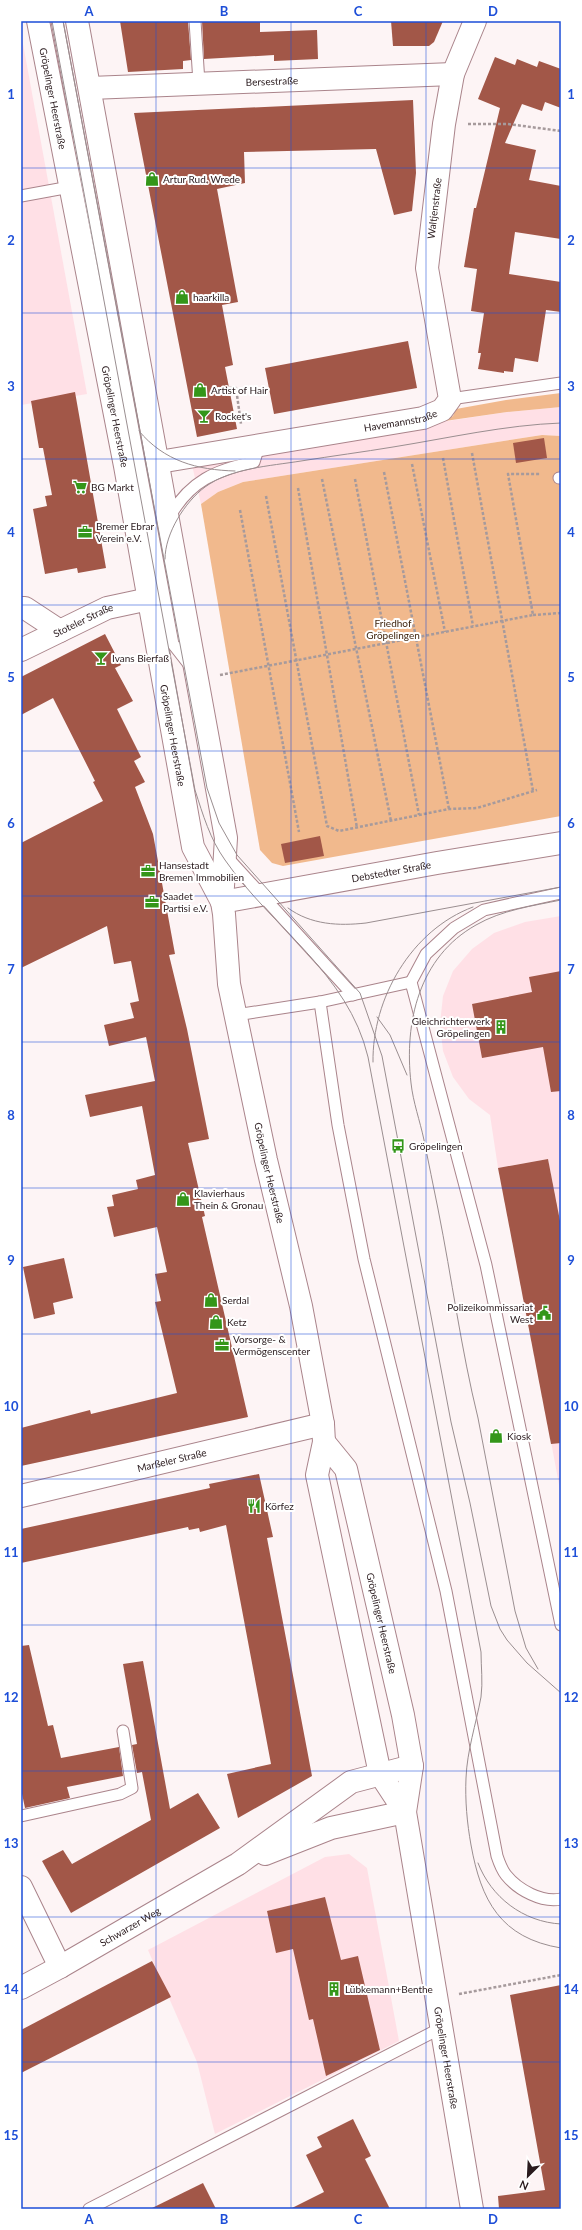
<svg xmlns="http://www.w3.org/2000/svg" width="582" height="2230" viewBox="0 0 582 2230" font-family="Lato,sans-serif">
<rect width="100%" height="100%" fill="#fdf4f5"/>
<g fill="#ffe0e6">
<path d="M21 33 87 394 21 405Z"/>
<path d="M561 407V436L542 435 243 482 218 492 201 504 192 465 269 448 507 412Z"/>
<path d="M561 916V1225L548 1159 498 1168 490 1115 469 1099 453 1077 443 1051 440 1024 443 996 453 971 472 949 494 933 525 922Z"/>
<path d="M561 1401V1495L544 1404Z"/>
<path d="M349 1854 367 1868 399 2041 215 2134 197 2062 148 1950 325 1857Z"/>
</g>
<g fill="#f1b98d">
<path d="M561 393V407L507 412 445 421 453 416 456 409 506 400Z"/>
<path d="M542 435 561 436V816L283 866 272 863 260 850 201 504 218 492 243 482Z"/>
</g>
<g fill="#a25748">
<path d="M120 21H188L191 60 183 61V69L128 72Z"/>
<path d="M202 21H260V32L317 30 318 59 274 61V55L204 59Z"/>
<path d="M391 21H443L434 42 429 46H393Z"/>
<path d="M495 57 515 65 517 59 537 67 539 61 561 69V108L545 102 542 111 522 104 505 143 536 150 529 180 561 186V239L515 232 509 274 561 282V312L546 310 538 362 515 358 513 372 504 371V373L478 369 481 353H478L484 313 471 311 477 269 464 267 474 208H476L500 108 478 99Z"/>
<path d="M413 100 416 173 412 211 394 215 376 149 244 152 245 183 217 189 238 302 222 305 233 365 225 367 237 429 197 437 134 113Z"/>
<path d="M408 341 417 388 274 414 265 368Z"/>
<path d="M75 392 106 568 78 573 77 568 45 574 33 509 47 506 45 496 52 495 43 448H39L31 401Z"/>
<path d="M544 438 547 458 516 463 513 443Z"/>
<path d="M105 634 121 665 115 668 133 701 117 709 141 757 134 761 145 782 135 787 153 834 175 954 169 955 187 1029 209 1139 188 1143 205 1216 202 1217 248 1417 21 1466V1428L90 1410 91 1414 177 1393 155 1302 161 1301 155 1274 167 1272 157 1227 114 1237 107 1207 114 1206 112 1195 138 1189 136 1180 155 1175 142 1106 90 1117 85 1095 155 1081 146 1037 109 1046 104 1025 134 1018 130 1003 139 1001 131 961 114 964 107 926 21 968V843L103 801 93 782 95 781 53 698 21 715V677Z"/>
<path d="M320 836 324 856 285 863 281 844Z"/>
<path d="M561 971V1091L551 1092 543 1047 482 1058 472 1004 532 992 529 977Z"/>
<path d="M548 1159 561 1226V1443L551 1444 498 1168Z"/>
<path d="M64 1258 73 1298 53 1303 55 1314 34 1319 23 1267Z"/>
<path d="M259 1474 273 1537 267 1538 312 1776 238 1818 227 1774 271 1764 226 1525 200 1532 199 1528 189 1530 188 1527 21 1563V1529L210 1488 209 1484Z"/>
<path d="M29 1645 48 1726 53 1725 61 1758 119 1747 123 1776 67 1787 70 1798 25 1808 21 1789V1646Z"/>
<path d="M143 1661 170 1809 198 1793 220 1828 71 1913 42 1861 63 1850 72 1864 151 1820 142 1772 137 1773 132 1745 137 1744 123 1664Z"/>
<path d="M325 1897 341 1960 358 1956 380 2050 326 2076 313 2019 309 2020 293 1949 276 1953 267 1911Z"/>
<path d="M152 1961 171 1997 21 2073V2030Z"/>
<path d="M561 1985V2209H499L498 2196 545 2190 510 1995Z"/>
<path d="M353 2119 371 2156 365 2159 390 2209H290L324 2192 306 2155 322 2147 317 2137Z"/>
<path d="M203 2183 216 2209H150Z"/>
</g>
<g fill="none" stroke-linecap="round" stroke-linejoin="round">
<defs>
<g id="service">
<path d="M57 21 173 644 191 667"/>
<path d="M195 21 199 83"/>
<path d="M21 196 70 187"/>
<path d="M450 399 561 383"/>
<path d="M559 478H561"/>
<path d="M170 516C190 481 216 470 254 462L259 446"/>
<path d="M225 855 353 995"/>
<path d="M561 893 484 910 454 928 426 954 411 982 486 1265 561 1625"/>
<path d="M320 1002 338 1125 364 1259 446 1591 497 1856C499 1862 502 1870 506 1875 518 1890 542 1903 561 1899"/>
<path d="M236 1015 320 1002 411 982"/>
<path d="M21 1816 120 1794 132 1788 123 1731"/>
<path d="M89 2209 441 2028"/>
</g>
<g id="minor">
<path id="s1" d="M90 88 453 74"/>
<path id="s2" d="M159 462 423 418 442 410 450 399 427 268 444 124 453 74 475 21"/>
<path d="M21 608H25L60 631"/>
<path id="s3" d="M21 650 107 608 149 599"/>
<path id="s4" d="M21 1496 323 1424"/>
<path d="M265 1854 331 1828 405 1812"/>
<path d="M21 1887 60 1967"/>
<path id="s5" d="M21 1988 60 1967 238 1864 351 1782 412 1766"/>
</g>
<g id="tertiary">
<path id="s6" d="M222 902 437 863 561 843"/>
</g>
<g id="secondary">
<path id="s7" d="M38 21 125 466 193 847 222 902 224 914 229 984 266 1160 301 1306 323 1424 324 1442 317 1475 380 1774 405 1812"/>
<path d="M77 21 226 838 222 902"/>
<path id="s8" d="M324 1442 346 1469 403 1715 412 1766 405 1812 472 2209"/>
</g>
</defs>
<use href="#service" stroke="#aa848b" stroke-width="13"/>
<use href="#minor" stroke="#aa848b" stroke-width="24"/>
<use href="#tertiary" stroke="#aa848b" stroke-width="24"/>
<use href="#secondary" stroke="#aa848b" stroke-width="24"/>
<g stroke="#a69a9c" stroke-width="2.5" stroke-dasharray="3 2" stroke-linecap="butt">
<path d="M468 124H508L561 131"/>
<path d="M229 388H236L241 424"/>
<path d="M472 453 533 791"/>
<path d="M443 458 473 626"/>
<path d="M412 464 445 632"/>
<path d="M384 472 449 809"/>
<path d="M322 479 391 821"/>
<path d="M355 479 419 815"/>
<path d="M298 488 357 828"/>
<path d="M266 496 327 826 339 831 449 809 477 808 537 790"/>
<path d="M240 510 299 832"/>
<path d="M533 615 561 613"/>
<path d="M220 675 533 615 508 474H541"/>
<path d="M459 1994 561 1975"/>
</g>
<use href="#service" stroke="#fff" stroke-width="11"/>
<use href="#minor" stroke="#fff" stroke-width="22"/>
<use href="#tertiary" stroke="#fff" stroke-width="22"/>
<use href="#secondary" stroke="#fff" stroke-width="22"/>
<g stroke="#9a8e90" stroke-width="1">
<path d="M52 21 195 790C203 815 210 839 225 860 272 928 348 973 368 1057L481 1652C481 1667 483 1682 481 1697 476 1724 467 1751 466 1778 465 1800 467 1823 471 1845 481 1900 500 1938 561 1948"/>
<path d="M63 21 207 788 219 823 237 855 360 993 382 1056 451 1422 470 1503 491 1606 500 1629 507 1640 527 1663 561 1693"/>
<path d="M139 431C164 461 197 470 235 471"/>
<path d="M165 559C165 533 185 502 205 487 231 468 270 466 301 461 332 456 363 452 393 447 449 438 505 425 561 423"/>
<path d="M288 908C311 925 339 926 366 923L561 887"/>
<path d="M377 1017 390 1035 407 1075"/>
<path d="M373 1062C372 999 411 930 473 907"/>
<path d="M538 1669 526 1648 515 1611 478 1418C461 1349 452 1279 438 1209 433 1186 429 1163 424 1140 420 1121 413 1102 411 1083 404 1022 419 957 476 925 502 910 532 906 561 900"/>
<path d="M478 1863C491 1897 523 1922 561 1924"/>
</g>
</g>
<path fill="none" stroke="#1d4ed8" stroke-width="1" stroke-opacity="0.55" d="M156 21V2209M291 21V2209M426 21V2209M21 168H561M21 313H561M21 459H561M21 605H561M21 751H561M21 896H561M21 1042H561M21 1188H561M21 1334H561M21 1479H561M21 1625H561M21 1771H561M21 1917H561M21 2062H561"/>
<defs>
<symbol id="shop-bare" viewBox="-9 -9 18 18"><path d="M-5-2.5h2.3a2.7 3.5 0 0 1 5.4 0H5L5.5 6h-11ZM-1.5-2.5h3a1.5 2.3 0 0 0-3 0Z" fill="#349619" stroke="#fff" stroke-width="2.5" paint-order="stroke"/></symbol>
<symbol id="bar-bare" viewBox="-9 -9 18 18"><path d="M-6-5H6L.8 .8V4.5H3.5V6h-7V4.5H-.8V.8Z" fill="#349619" stroke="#fff" stroke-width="2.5" paint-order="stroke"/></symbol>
<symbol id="supermarket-bare" viewBox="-9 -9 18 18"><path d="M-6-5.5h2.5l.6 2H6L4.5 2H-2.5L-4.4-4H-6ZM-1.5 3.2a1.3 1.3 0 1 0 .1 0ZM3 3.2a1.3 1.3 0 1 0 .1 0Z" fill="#349619" stroke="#fff" stroke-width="2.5" paint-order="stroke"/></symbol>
<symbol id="office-bare" viewBox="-9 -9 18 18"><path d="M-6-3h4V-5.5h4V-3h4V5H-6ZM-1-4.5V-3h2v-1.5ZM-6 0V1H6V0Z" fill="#349619" stroke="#fff" stroke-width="2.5" paint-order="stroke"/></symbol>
<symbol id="building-bare" viewBox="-9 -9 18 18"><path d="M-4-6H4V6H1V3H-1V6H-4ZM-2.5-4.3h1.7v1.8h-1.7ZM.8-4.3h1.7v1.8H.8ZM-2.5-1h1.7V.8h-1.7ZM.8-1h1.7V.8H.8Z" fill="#349619" stroke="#fff" stroke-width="2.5" paint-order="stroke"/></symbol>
<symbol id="bus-bare" viewBox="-9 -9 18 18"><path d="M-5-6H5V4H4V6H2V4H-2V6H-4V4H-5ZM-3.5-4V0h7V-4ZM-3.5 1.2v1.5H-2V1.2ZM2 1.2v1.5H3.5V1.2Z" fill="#349619" stroke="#fff" stroke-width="2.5" paint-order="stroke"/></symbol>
<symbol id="civic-bare" viewBox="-9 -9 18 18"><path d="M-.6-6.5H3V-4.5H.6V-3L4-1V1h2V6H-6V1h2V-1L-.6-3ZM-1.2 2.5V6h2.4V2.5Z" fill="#349619" stroke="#fff" stroke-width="2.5" paint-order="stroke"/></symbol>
<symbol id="restaurant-bare" viewBox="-9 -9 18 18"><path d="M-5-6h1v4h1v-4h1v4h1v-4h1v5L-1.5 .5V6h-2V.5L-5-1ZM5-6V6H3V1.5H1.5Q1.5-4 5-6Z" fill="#349619" stroke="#fff" stroke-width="2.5" paint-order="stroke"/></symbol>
</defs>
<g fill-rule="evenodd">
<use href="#shop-bare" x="142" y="169" width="20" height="20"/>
<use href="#shop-bare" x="172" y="287" width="20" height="20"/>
<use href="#shop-bare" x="190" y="380" width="20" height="20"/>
<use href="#bar-bare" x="194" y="406" width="20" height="20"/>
<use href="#supermarket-bare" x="70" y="477" width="20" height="20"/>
<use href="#office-bare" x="75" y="522" width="20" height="20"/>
<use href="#bar-bare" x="91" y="648" width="20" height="20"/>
<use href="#office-bare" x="138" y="861" width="20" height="20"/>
<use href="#office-bare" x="142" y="892" width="20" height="20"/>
<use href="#building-bare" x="491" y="1017" width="20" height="20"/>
<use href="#bus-bare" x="388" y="1136" width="20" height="20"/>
<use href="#shop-bare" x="173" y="1189" width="20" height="20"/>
<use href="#shop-bare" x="201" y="1290" width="20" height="20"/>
<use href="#civic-bare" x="534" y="1303" width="20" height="20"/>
<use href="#shop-bare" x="206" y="1312" width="20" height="20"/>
<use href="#office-bare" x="212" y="1335" width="20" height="20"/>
<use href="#shop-bare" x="486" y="1426" width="20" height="20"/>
<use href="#restaurant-bare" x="244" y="1496" width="20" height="20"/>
<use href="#building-bare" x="324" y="1979" width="20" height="20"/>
</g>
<g text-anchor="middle" stroke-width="4" stroke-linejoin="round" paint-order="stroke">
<g font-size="10" fill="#2a1b1e" stroke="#fff">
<text dy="4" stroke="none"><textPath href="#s1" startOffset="182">Bersestraße</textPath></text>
<text dy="4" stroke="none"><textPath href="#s7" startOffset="79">Gröpelinger Heerstraße</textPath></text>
<text dy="4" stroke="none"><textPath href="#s2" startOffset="495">Waltjenstraße</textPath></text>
<text dy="4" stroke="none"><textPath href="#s7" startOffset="403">Gröpelinger Heerstraße</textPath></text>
<text dy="4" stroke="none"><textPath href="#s2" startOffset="245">Havemannstraße</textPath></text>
<text dy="4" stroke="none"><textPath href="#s3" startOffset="69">Stoteler Straße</textPath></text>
<text dy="4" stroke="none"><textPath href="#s7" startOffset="727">Gröpelinger Heerstraße</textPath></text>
<text dy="4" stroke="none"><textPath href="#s6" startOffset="172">Debstedter Straße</textPath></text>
<text dy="4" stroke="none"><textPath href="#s7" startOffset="1178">Gröpelinger Heerstraße</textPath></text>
<text dy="4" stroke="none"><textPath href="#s4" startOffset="155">Marßeler Straße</textPath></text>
<text dy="4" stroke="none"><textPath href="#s8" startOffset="193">Gröpelinger Heerstraße</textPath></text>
<text dy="4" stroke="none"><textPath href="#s5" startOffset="125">Schwarzer Weg</textPath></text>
<text dy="4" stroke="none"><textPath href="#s8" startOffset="635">Gröpelinger Heerstraße</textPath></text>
</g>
<g font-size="10" fill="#2a1b1e" stroke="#fff" text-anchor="start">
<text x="163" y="183">Artur Rud. Wrede</text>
<text x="193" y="301">haarkilla</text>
<text x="211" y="394">Artist of Hair</text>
<text x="215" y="420">Rocket's</text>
<text x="91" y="491">BG Markt</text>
<text x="96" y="530">Bremer Ebrar<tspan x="96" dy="12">Verein e.V.</tspan></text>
<text x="112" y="662">Ivans Bierfaß</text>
<text x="159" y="869">Hansestadt<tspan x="159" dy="12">Bremen Immobilien</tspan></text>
<text x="163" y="900">Saadet<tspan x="163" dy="12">Partisi e.V.</tspan></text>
<text x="490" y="1025" text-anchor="end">Gleichrichterwerk<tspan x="490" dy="12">Gröpelingen</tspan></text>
<text x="409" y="1150">Gröpelingen</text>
<text x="194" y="1197">Klavierhaus<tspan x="194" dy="12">Thein &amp; Gronau</tspan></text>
<text x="222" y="1304">Serdal</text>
<text x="533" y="1311" text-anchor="end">Polizeikommissariat<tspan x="533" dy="12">West</tspan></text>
<text x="227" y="1326">Ketz</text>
<text x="233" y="1343">Vorsorge- &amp;<tspan x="233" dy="12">Vermögenscenter</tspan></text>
<text x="507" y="1440">Kiosk</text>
<text x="265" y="1510">Körfez</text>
<text x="345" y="1993">Lübkemann+Benthe</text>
</g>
<g font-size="10" fill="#3f250e" stroke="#fff">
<text x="393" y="627">Friedhof<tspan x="393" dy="12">Gröpelingen</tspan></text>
</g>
</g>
<rect width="582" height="2230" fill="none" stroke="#ffffff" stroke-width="44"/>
<g transform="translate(528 2176) rotate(204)" stroke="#ffffff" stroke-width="3" paint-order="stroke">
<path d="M0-3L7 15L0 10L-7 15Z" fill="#2a1b1e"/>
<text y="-6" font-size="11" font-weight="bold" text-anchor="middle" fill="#2a1b1e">N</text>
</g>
<rect x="22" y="22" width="538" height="2186" fill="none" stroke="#1d4ed8" stroke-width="1.5"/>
<g font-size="13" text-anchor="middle" font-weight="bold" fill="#1d4ed8">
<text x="89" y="16">A</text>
<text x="224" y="16">B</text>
<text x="358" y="16">C</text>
<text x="493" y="16">D</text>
<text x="11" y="99">1</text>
<text x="571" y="99">1</text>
<text x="11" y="245">2</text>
<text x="571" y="245">2</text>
<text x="11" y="391">3</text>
<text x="571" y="391">3</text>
<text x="11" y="537">4</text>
<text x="571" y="537">4</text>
<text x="11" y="682">5</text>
<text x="571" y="682">5</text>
<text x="11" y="828">6</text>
<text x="571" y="828">6</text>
<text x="11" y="974">7</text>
<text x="571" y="974">7</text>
<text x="11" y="1120">8</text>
<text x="571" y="1120">8</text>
<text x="11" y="1265">9</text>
<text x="571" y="1265">9</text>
<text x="11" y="1411">10</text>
<text x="571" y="1411">10</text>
<text x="11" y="1557">11</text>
<text x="571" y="1557">11</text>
<text x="11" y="1702">12</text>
<text x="571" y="1702">12</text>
<text x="11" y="1848">13</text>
<text x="571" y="1848">13</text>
<text x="11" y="1994">14</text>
<text x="571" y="1994">14</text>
<text x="11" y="2140">15</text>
<text x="571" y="2140">15</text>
<text x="89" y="2224">A</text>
<text x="224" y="2224">B</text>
<text x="358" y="2224">C</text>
<text x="493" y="2224">D</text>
</g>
</svg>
